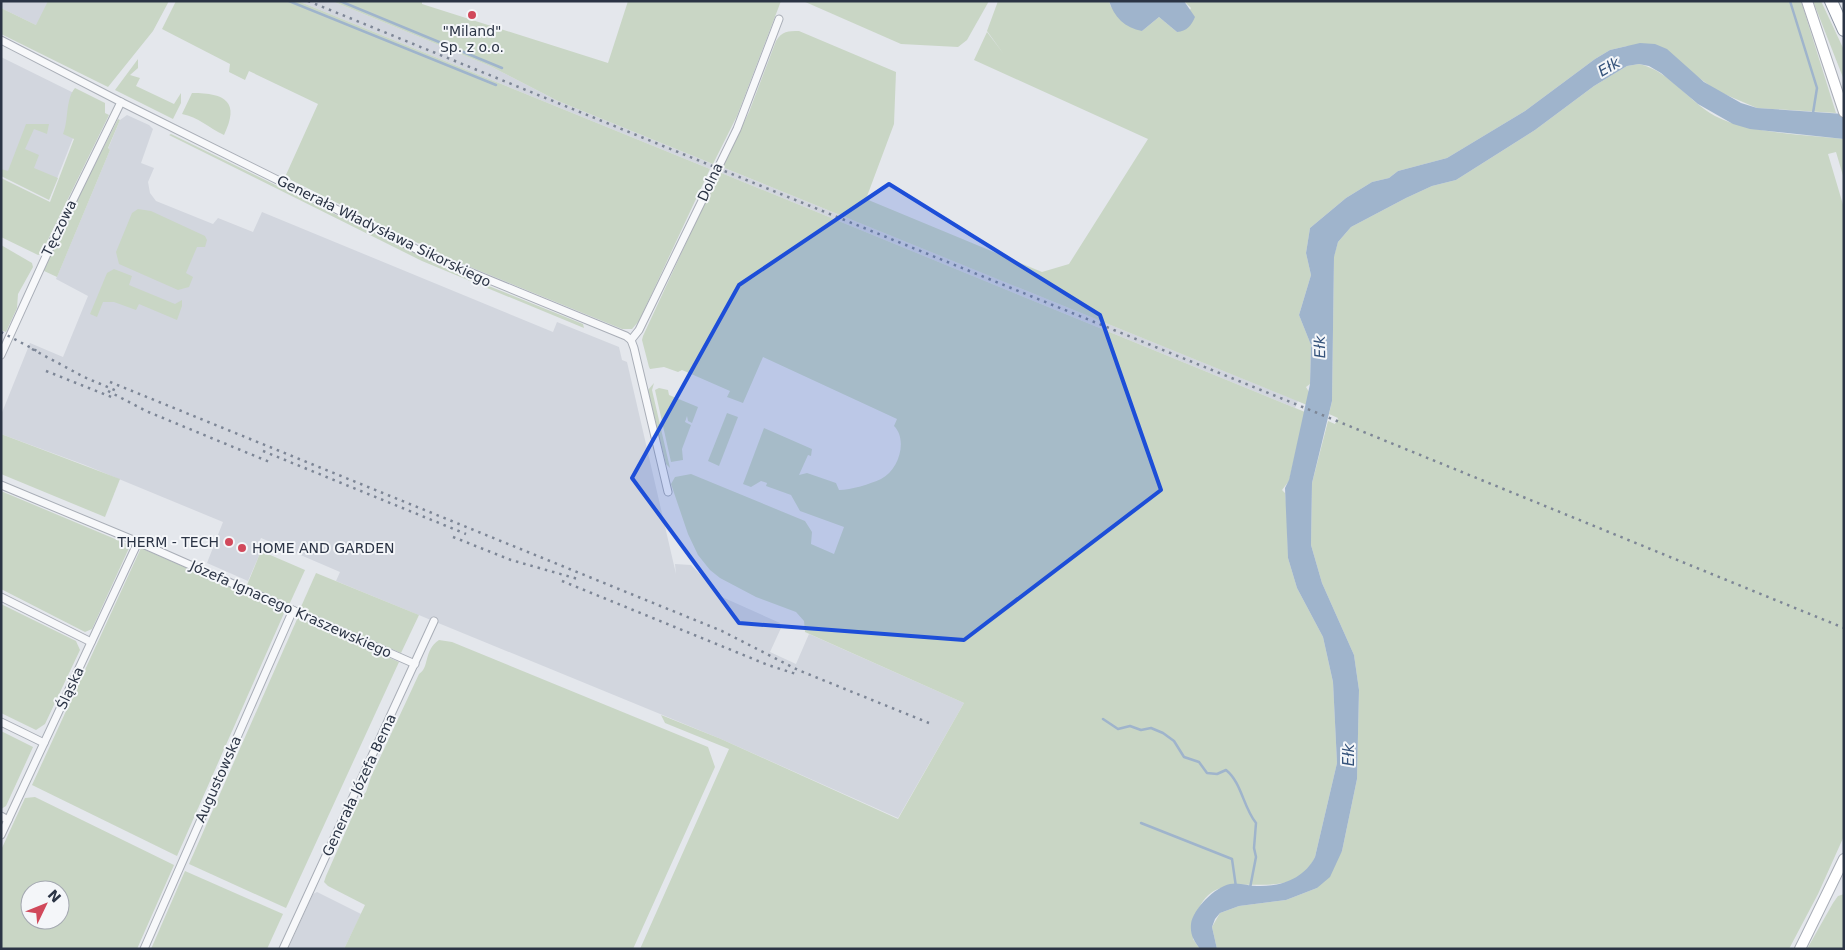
<svg xmlns="http://www.w3.org/2000/svg" width="1845" height="950" viewBox="0 0 1845 950" font-family="'DejaVu Sans',sans-serif">
<rect width="100%" height="100%" fill="#e4e7ec"/>
<g fill="#d2d6de">
<path d="M1 1H56L42 28 1 8Z"/>
<path d="M298 1H332L490 66 558 101 713 164 710 169Z"/>
<path d="M1 57 88 100 49 199 1 174Z"/>
<path d="M127 115 149 125 153 129 141 163 154 168 148 182 150 193 156 201 213 224 218 218 253 232 262 212 553 332 557 322 619 347 622 360 627 362 676 574 675 564 691 565 722 597 780 623 781 628 770 652 796 664 809 634 964 703 898 818 721 739 336 581 340 572 261 538 256 549 261 551 248 581 207 563 223 522 85 465 1 434V415L30 343 63 357 88 296 56 279 110 150 108 149 120 120Z"/>
<path d="M722 167 1298 401 1295 408 719 172Z"/>
<path d="M317 892 361 914 344 949H288L313 894Z"/>
</g>
<g fill="#c9d6c5" fill-rule="evenodd">
<path d="M48 1H169L153 31 108 87 1 34V8L36 25Z"/>
<path d="M176 1H298L710 169 639 321 632 329H622L448 258 285 177 318 104 249 71 245 80 229 72 230 64 162 29Z"/>
<path d="M332 1H422V4L608 63 628 1H781L737 116 713 164 558 101 490 66Z"/>
<path d="M803 1H989L967 40 958 47 901 44Z"/>
<path d="M998 1H1109L1111 7 1142 31 1159 17 1177 32 1191 8 1184 1H1801L1836 113 1757 108 1717 91 1691 72 1627 46 1610 50 1595 59 1525 111 1447 158 1398 171 1389 178 1372 182 1346 198 1310 228 1306 253 1311 275 1299 315 1311 345 1310 384 1306 387 1309 392 1307 405 722 167 749 112 776 41C782 31 788 31 799 31L896 72 894 124 866 199 1042 272 1069 264 1148 139 974 60 987 32 1003 53 987 31Z"/>
<path d="M1813 1H1821L1844 50V80Z"/>
<path d="M138 59V68L130 75 140 78 136 86 174 104 181 93V103L173 119 115 90Z"/>
<path d="M1639 64C1670 71 1688 101 1715 116 1750 134 1804 134 1844 139V179L1836 152 1828 154 1844 208V836L1818 894 1789 949H1217L1212 927 1220 913 1239 906 1286 900 1317 888 1342 851 1357 779 1359 690 1354 655 1322 583 1311 545 1312 483 1328 421 1335 424 1338 418 1329 414 1332 401 1334 256 1338 242 1351 227 1406 198 1432 186 1456 180 1535 130 1594 86 1627 66Z"/>
<path d="M75 88 105 103V113L109 115 41 254 38 255 1 237V178L50 202 74 139 63 134C69 120 65 100 75 88Z"/>
<path d="M192 93C226 93 240 102 224 135 209 128 198 117 182 114Z"/>
<path d="M118 119 120 120 108 148 110 150 57 277 42 270Z"/>
<path d="M26 124H49L47 134 34 129 25 149 39 155 34 168 58 178 49 200 1 176V169L8 171Z"/>
<path d="M171 134 449 270 583 324 584 328 422 261 169 135Z"/>
<path d="M719 172 1305 412 1289 481 1282 490 1285 493 1287 513 1288 558 1297 588 1323 637 1333 682 1337 763 1315 857C1289 912 1222 859 1199 908 1195 917 1195 930 1193 939L1200 949H640L729 749 665 723 661 715 721 739 898 819 964 703 805 632 804 621 796 612 756 597 720 578 710 570 698 555 688 534 671 484 675 477 691 474 805 521 812 532 811 544 834 554 844 527 800 511 791 495 766 486 767 483 761 481 751 487 743 484 764 428 812 449 811 456 808 455 799 475 807 473 836 483 839 490C851 490 870 484 881 479 899 470 908 440 894 426L897 419 763 357 743 403 727 397 730 391 682 370 678 372 664 367 650 369 649 367 642 340 643 336Z"/>
<path d="M138 209 151 211 205 236 207 240 205 247H197L186 273 193 277 189 287 178 290 119 264 116 252 132 213Z"/>
<path d="M1 245 32 263 33 267 18 294 17 308 6 332 1 330Z"/>
<path d="M114 269 132 276 129 285 175 304 182 300V306L177 320 139 304 136 310 114 302H103L97 317 90 314 107 273Z"/>
<path d="M654 383 652 390 670 468 666 464 648 390Z"/>
<path d="M659 388 668 390 669 395 698 407 692 423 688 421 687 416 685 422 691 425 682 449 683 460 671 462 655 390Z"/>
<path d="M727 413 738 417 719 466 708 461Z"/>
<path d="M1 434 120 479 105 517 1 474Z"/>
<path d="M1 491 127 544 129 548 92 629 85 632 1 589Z"/>
<path d="M141 548 285 611 177 856 32 785Z"/>
<path d="M261 551 305 570 289 605 247 585Z"/>
<path d="M316 573 419 615 401 653 300 609Z"/>
<path d="M1 604 76 641 80 650 45 724 36 730 1 713Z"/>
<path d="M298 617 399 662 286 908 189 864Z"/>
<path d="M439 640 452 642 708 747 715 767 633 949H344L365 905 328 886 324 882 326 876 360 799 366 792 371 777 419 674C430 667 423 651 439 640Z"/>
<path d="M1 731 33 747 6 806 1 809Z"/>
<path d="M35 797 174 865 137 949H1V850L25 798ZM30 890H60V920H30Z"/>
<path d="M185 871 283 914 267 949H151Z"/>
<path d="M1844 894V949H1807L1833 903 1838 896Z"/>
</g>
<g fill="#9fb4cc">
<path d="M1109 1H1184L1195 17C1191 26 1187 31 1177 32L1159 17 1142 31C1125 28 1114 17 1109 1Z"/>
<path d="M1640 43 1655 44 1667 49 1704 82 1741 103 1757 108 1844 114V139L1750 129 1733 124 1698 104 1661 73 1649 66 1639 64 1627 66 1594 86 1535 130 1456 180 1432 186 1406 198 1351 227 1338 242 1334 257 1332 401 1312 483 1311 545 1322 583 1354 655 1359 690 1357 779 1342 851 1330 877 1317 888 1286 900 1239 906 1220 913 1215 919 1212 927 1217 949H1200C1194 941 1190 935 1191 924 1193 909 1215 887 1230 884 1239 882 1248 886 1257 886 1280 887 1304 879 1315 857L1337 763 1333 682 1323 637 1297 588 1288 558 1285 488 1289 480 1310 384 1311 345 1299 315 1311 275 1306 253 1310 228 1346 198 1372 182 1389 178 1398 171 1447 158 1525 111 1595 59 1610 50Z"/>
</g>
<g fill="none" stroke-linecap="round" stroke-linejoin="round">
<g stroke="#9fb4cc" stroke-width="2.5">
<path d="M289 1 496 85"/>
<path d="M340 1 502 68"/>
<path d="M1790 1 1817 88 1813 113"/>
<path d="M1103 719 1118 729 1130 726 1141 730 1151 728 1163 733 1174 741 1184 757 1199 762 1207 773 1217 774 1226 770C1242 783 1243 807 1256 823L1254 848 1256 857 1250 888"/>
<path d="M1141 823 1232 859 1236 887"/>
</g>
<defs>
<g id="street">
<path d="M1 40 121 102 426 254 626 336 631 340 634 348 668 492"/>
<path d="M631 340 639 330 737 129 779 19"/>
<path d="M1 355 52 243 121 102"/>
<path d="M1 485 138 542 415 664"/>
<path d="M1 597 91 642"/>
<path d="M1 722 44 743"/>
<path d="M1 816 8 820"/>
<path d="M1 835 138 542"/>
<path d="M144 949 293 610"/>
<path d="M283 949 434 621"/>
</g>
<g id="secondary">
<path d="M1807 1 1844 112"/>
<path d="M1800 949 1844 859"/>
</g>
<path id="highway" d="M1831 1 1844 30"/>
</defs>
<use href="#street" stroke="#a9aeb7" stroke-width="9"/>
<use href="#secondary" stroke="#a9aeb7" stroke-width="12"/>
<use href="#highway" stroke="#8b94a3" stroke-width="14"/>
<use href="#street" stroke="#f7f8fa" stroke-width="7"/>
<use href="#secondary" stroke="#fff" stroke-width="10"/>
<use href="#highway" stroke="#fff" stroke-width="12"/>
<g stroke="#7d8696" stroke-width="2.5" stroke-dasharray="2.5 5" stroke-linecap="butt">
<path d="M308 1 1844 628"/>
<path d="M1 332 37 351"/>
<path d="M32 349 84 377 117 391"/>
<path d="M46 371 114 398"/>
<path d="M110 382 722 631 798 670 929 723"/>
<path d="M108 391 146 411 272 463"/>
<path d="M263 451 466 534"/>
<path d="M453 537 511 560 578 579"/>
<path d="M562 581 768 665 796 674"/>
</g>
</g>
<path fill="#1d4ed8" fill-opacity="0.2" stroke="#1d4ed8" stroke-width="4" stroke-linejoin="round" d="M889 184 1100 315 1161 490 964 640 739 623 632 478 739 285Z"/>
<g fill="#d1495b" stroke="#f4f6f9" stroke-width="2">
<circle cx="472" cy="15" r="5"/>
<circle cx="229" cy="542" r="5"/>
<circle cx="242" cy="548" r="5"/>
</g>
<g text-anchor="middle" stroke-width="4" stroke-linejoin="round" paint-order="stroke">
<g font-size="14" fill="#2b3445" stroke="#f4f6f9">
<text x="472" y="36">"Miland"<tspan x="472" dy="16">Sp. z o.o.</tspan></text>
<text x="219" y="547" text-anchor="end">THERM - TECH</text>
<text x="252" y="553" text-anchor="start">HOME AND GARDEN</text>
</g>
<g font-size="14" fill="#2b3445" stroke="#f4f6f9">
<text transform="translate(710 182) rotate(-65)" y="5">Dolna</text>
<text transform="translate(59 228) rotate(-64)" y="5">Tęczowa</text>
<text transform="translate(384 231) rotate(26)" y="5">Generała Władysława Sikorskiego</text>
<text transform="translate(291 609) rotate(24)" y="5">Józefa Ignacego Kraszewskiego</text>
<text transform="translate(70 688) rotate(-65)" y="5">Śląska</text>
<text transform="translate(218 779) rotate(-66)" y="5">Augustowska</text>
<text transform="translate(359 785) rotate(-65)" y="5">Generała Józefa Bema</text>
</g>
<g font-size="15" font-style="italic" fill="#34527a" stroke="#f4f6f9">
<text transform="translate(1609 67) rotate(-30)" y="5">Ełk</text>
<text transform="translate(1320 347) rotate(-91)" y="5">Ełk</text>
<text transform="translate(1349 755) rotate(-90)" y="5">Ełk</text>
</g>
</g>
<rect width="1845" height="950" fill="none" stroke="#2b3445" stroke-width="5"/>
<g transform="translate(45 905) rotate(47)"><circle r="24" fill="#f4f6f9" stroke="#a4a8b1"/>
<path d="M0-4L9 19L0 12L-9 19Z" fill="#d1495b"/>
<text y="-8" font-size="14" font-weight="bold" text-anchor="middle" fill="#2b3445">N</text>
</g>
</svg>
